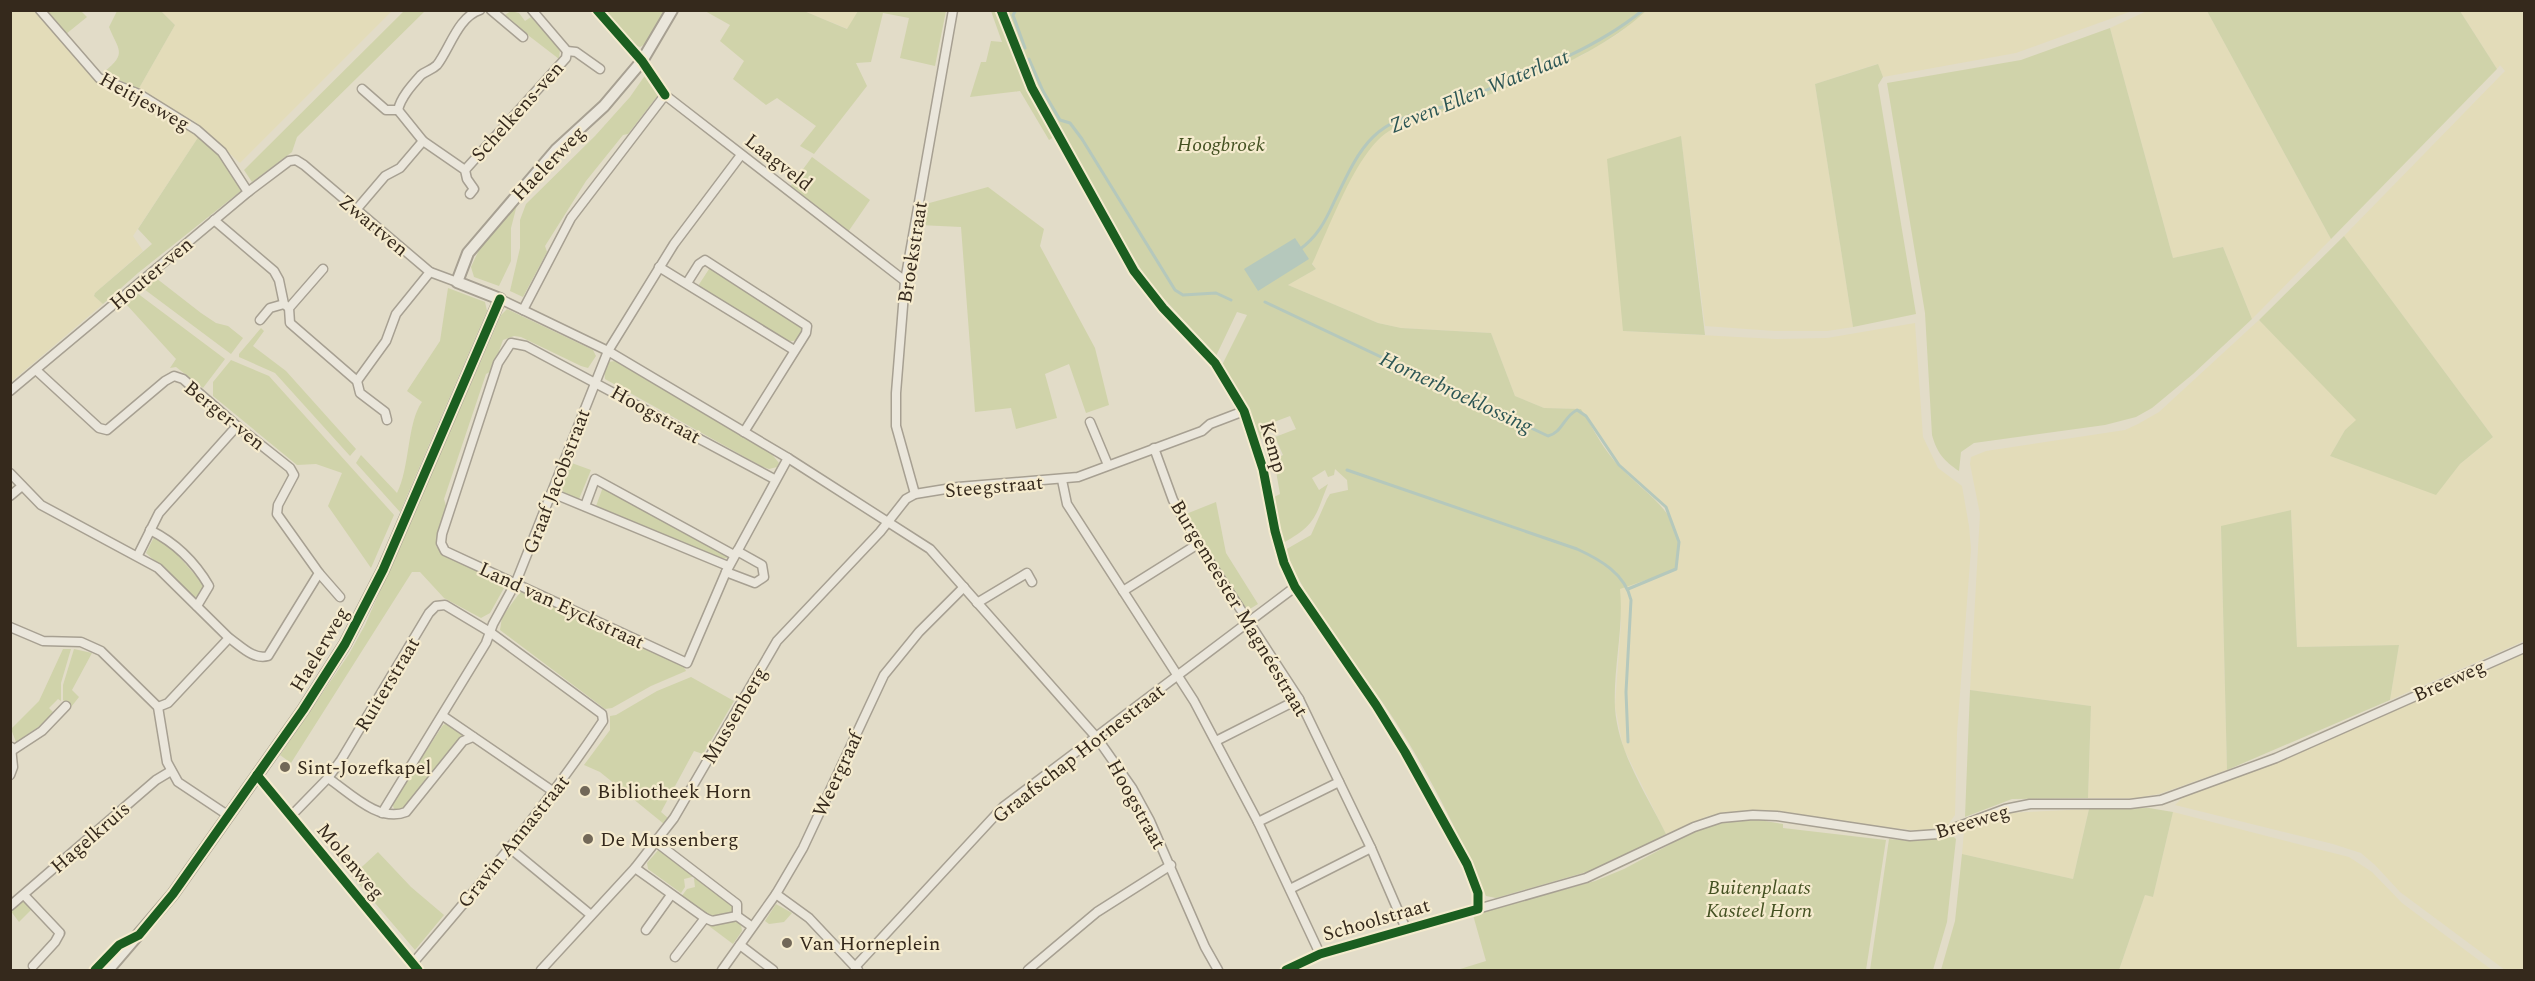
<svg xmlns="http://www.w3.org/2000/svg" width="2535" height="981" viewBox="0 0 2535 981" font-family="Spectral,serif">
<rect width="100%" height="100%" fill="#e2dcc8"/>
<g fill="#e3dcb9">
<path d="M11 11H37L89 71 169 115 199 136 133 236 143 251 95 293 94 296 103 304 11 382Z"/>
<path d="M161 11H392L240 163 194 121 138 90 175 25Z"/>
<path d="M804 11H858L848 29Z"/>
<path d="M1646 11H2132L2016 53 1883 77 1877 64 1815 84 1853 327 1827 331H1775L1705 326 1681 137 1672 139 1623 331 1776 339 1827 338 1915 323 1923 437 1938 468 1962 486 1969 526 1971 549 1957 733 1955 815 1947 826 1919 831 1747 810 1708 816 1666 834 1623 747 1615 706 1621 624 1620 588 1675 570 1678 560 1679 542 1665 508 1618 466 1581 409 1544 408 1515 396 1491 333 1401 328 1378 323 1288 285 1316 269 1303 250 1363 152 1382 132 1581 56 1618 34Z"/>
<path d="M2147 11H2207L2331 239 2252 319 2223 247 2173 258 2110 28Z"/>
<path d="M2460 11H2524V641L2390 700 2399 645 2297 647 2291 510 2221 527 2227 770 2159 794 2136 798H2088L2091 706 1970 690 1980 514 1970 464 1971 457 1986 451 2125 430 2138 424 2159 412 2259 320 2357 420 2345 430 2330 456 2436 494 2460 464 2493 437 2344 236 2505 71 2500 65 2497 69Z"/>
<path d="M2524 651V970H2505L2400 892 2375 865 2361 853 2333 844 2175 805 2183 797 2265 765Z"/>
<path d="M2089 809 2073 879 1962 854 1964 831 2006 813Z"/>
<path d="M2173 812 2349 857 2372 872 2402 903 2492 970H2119L2145 895 2153 897Z"/>
</g>
<g fill="#d0d3aa">
<path d="M47 11H81L87 17 66 34Z"/>
<path d="M117 11H161L175 25 138 90 104 72C128 53 118 50 109 27Z"/>
<path d="M404 11H425L297 137 292 152 252 182 244 170Z"/>
<path d="M511 11 519 13 525 21 531 17 560 50 559 59 503 16Z"/>
<path d="M602 11H666L647 43 640 47 630 43Z"/>
<path d="M705 11H804L847 29 858 11H946L935 66 900 58 909 18 883 13 871 62 856 63 867 86 814 154 800 146 816 126 777 98 766 105 733 79 744 61 720 41 730 25Z"/>
<path d="M991 11H998L1030 92 1054 137 1049 140 1020 91 970 97 981 62H986L991 41 1002 42Z"/>
<path d="M1007 11H1646C1591 61 1516 84 1448 110 1425 119 1396 121 1378 140 1351 167 1329 228 1312 264L1316 269 1288 285 1378 323 1401 328 1491 333 1515 396 1544 408 1581 409C1593 428 1604 451 1620 467 1650 499 1690 516 1675 570L1620 589C1624 628 1613 668 1615 708 1618 753 1647 795 1666 834L1607 866 1496 898 1486 896C1460 836 1431 777 1395 721 1359 665 1313 615 1286 553L1285 550 1311 535 1327 499 1330 494 1348 490 1347 480 1335 469 1334 475 1328 477 1325 470 1312 478 1319 490 1328 484C1315 517 1316 525 1283 543L1274 497 1280 494 1274 460 1283 455 1275 437 1296 429 1290 416 1266 425 1268 437 1261 439 1251 414 1222 365 1247 315 1237 312 1216 356 1149 282 1120 236 1048 109Z"/>
<path d="M2207 11H2460L2497 69 2331 239Z"/>
<path d="M2110 28 2173 258 2223 247 2252 319 2193 374 2152 408 2136 417 2105 425 1974 443 1961 452 1959 471C1944 461 1937 453 1932 435L1925 313 1887 83 2021 60Z"/>
<path d="M1878 64 1883 77 1878 85 1916 314 1853 327 1815 84Z"/>
<path d="M646 74 659 94 628 134 623 135 586 181 545 246 547 252 523 297 510 291 520 248V220L526 204 595 136 630 97Z"/>
<path d="M199 136 218 151 242 190 138 273 103 304 94 296 95 293 152 244 138 229Z"/>
<path d="M1681 136 1705 335 1623 331 1607 159Z"/>
<path d="M812 157 870 200 848 232 790 187Z"/>
<path d="M988 187 1044 229 1040 246 1095 348 1109 405 1086 413 1069 364 1045 374 1057 418 1016 429 1011 408 975 412 961 227 919 225 922 205Z"/>
<path d="M519 197 511 228V261L499 286 474 277 471 267 478 252 476 250Z"/>
<path d="M2344 236 2493 437 2460 464 2436 495 2330 456 2345 430 2356 420 2259 320Z"/>
<path d="M711 266 732 283 803 326 804 330C800 338 797 342 788 341L698 286Z"/>
<path d="M156 278 201 313 216 323 228 326 243 338 231 354 144 289Z"/>
<path d="M448 288 485 302 487 311 400 512 356 463 361 455 397 493C410 468 407 422 422 402L407 391 440 341Z"/>
<path d="M137 293 225 359 203 388 176 367 170 368 176 359 126 304Z"/>
<path d="M507 309 593 350 596 356 588 368 581 366 521 337 514 336 503 340 492 371 486 374 444 499 446 506 436 546 443 554 501 580 504 588 490 613 481 618 444 598 420 572H412L291 763 280 755 349 654 365 625 501 315Z"/>
<path d="M261 328 264 331 253 346 286 371 356 449 350 456 275 373 239 357V354Z"/>
<path d="M231 360 269 376 394 515 371 568 328 506 342 473 316 464 297 465 213 396V382Z"/>
<path d="M615 361 770 452 779 463 777 467 769 469 761 466 605 379 604 369 608 362Z"/>
<path d="M569 462 591 470 579 499 564 493 560 487Z"/>
<path d="M603 487 729 554 727 558 719 559 596 506Z"/>
<path d="M1216 502 1226 553 1258 604 1245 612 1186 514Z"/>
<path d="M2291 510 2297 647 2399 645 2390 700 2227 770 2221 526Z"/>
<path d="M154 537 175 552 202 583 204 588 200 596 195 597 146 553Z"/>
<path d="M521 591 683 665 686 671 651 686 612 708 605 709 500 630 502 617Z"/>
<path d="M63 649H71L61 683V701L58 699 49 708 56 715 16 742 11 729 39 701Z"/>
<path d="M74 649 92 653 72 690 79 697 71 707 63 700V685Z"/>
<path d="M691 677 734 701 703 754 694 751 661 812 668 818 664 824 600 772 584 765 610 730V716L616 715 657 691Z"/>
<path d="M1970 690 2091 706 2088 798 2012 799 1965 817Z"/>
<path d="M450 722 464 735 403 809H394L392 803 443 725Z"/>
<path d="M2149 808 2173 812 2153 897 2145 895 2119 970H1941L1955 921 1962 854 2073 879 2089 809Z"/>
<path d="M1753 819 1783 824V828L1886 840 1866 970H1457L1486 961 1473 915 1595 881 1624 869 1695 831 1722 823Z"/>
<path d="M1954 837 1956 839 1947 922 1933 970H1870L1889 839 1912 841Z"/>
<path d="M660 848 695 873 692 877 684 879 685 887 681 893 648 869 647 863Z"/>
<path d="M378 852 411 887 444 915 415 950 352 876Z"/>
<path d="M697 875 735 906V913L709 916 681 897 687 889 695 887 694 879Z"/>
<path d="M24 899 33 908 19 922 10 910Z"/>
<path d="M776 904 792 913 784 922 769 924 765 921Z"/>
<path d="M734 921 741 924 742 931 733 944 709 926Z"/>
</g>
<path fill="#b5c8bc" d="M1295 238 1309 259 1258 291 1244 269Z"/>
<g fill="none" stroke-linecap="round" stroke-linejoin="round">
<g stroke="#b5c8bc" stroke-width="3">
<path d="M1016 10 1013 15 1025 48"/>
<path d="M1029 59 1043 91 1060 120 1070 123 1082 139 1175 290 1183 295 1216 293 1231 300"/>
<path d="M1299 250C1317 237 1325 222 1334 202 1363 141 1373 121 1443 107 1511 79 1586 57 1643 10"/>
<path d="M1265 302 1548 436C1562 433 1564 416 1577 410L1586 416 1619 465 1666 507 1679 542 1676 569 1628 589"/>
<path d="M1347 470 1577 549C1601 560 1625 574 1631 600L1626 692 1628 742"/>
</g>
<defs>
<g id="minor">
<path d="M40 10 99 78 139 94 197 130 222 152 248 192"/>
<path d="M491 10 523 37"/>
<path d="M532 10 567 51 576 52 600 69"/>
<path d="M597 10 642 61"/>
<path d="M1001 10 1032 88 1134 271 1163 308 1215 363 1244 411 1263 469 1275 531 1284 563 1295 587 1376 705 1405 752 1467 864 1478 893V909"/>
<path d="M362 89 386 110H398"/>
<path d="M398 110C401 97 412 85 421 75 426 71 432 70 437 65 450 48 458 17 480 10"/>
<path d="M398 110 423 141 465 170 467 179 474 189 470 194"/>
<path d="M465 170 566 58 567 51"/>
<path d="M356 210 385 176 400 168 423 141"/>
<path d="M214 220 274 271 279 280 284 304 289 308"/>
<path d="M659 267 794 350"/>
<path d="M323 269 289 308 290 323 357 381 360 393 385 412 387 420"/>
<path d="M687 283 699 264 705 260 807 326 806 333 744 432"/>
<path d="M500 299 523 310 571 218 665 95 905 281"/>
<path d="M523 310 608 351 788 458 776 480 526 346 511 343 498 363 442 534 441 543 445 551 687 663 726 572 776 480"/>
<path d="M260 320 270 308 284 304"/>
<path d="M36 370 99 428 107 430 165 381 174 376 183 379 237 426 290 468 294 475 278 505 277 514 319 573 268 656C253 660 241 646 229 638L168 703 158 707"/>
<path d="M357 381 386 341 396 314 430 272"/>
<path d="M10 391 248 192 289 161 296 160 304 165 430 272 457 282"/>
<path d="M1090 422 1108 465"/>
<path d="M1154 448 1173 500 1198 544 1299 699 1371 848 1406 929"/>
<path d="M788 458 930 549 1097 738 1132 788 1150 821 1205 947 1218 970"/>
<path d="M10 473 41 505 158 568 229 638"/>
<path d="M1062 480 1067 504 1194 701 1258 822 1320 954"/>
<path d="M552 493 728 566"/>
<path d="M915 494 896 426V393L905 281 953 10"/>
<path d="M10 496 22 486"/>
<path d="M585 506 595 479 734 555"/>
<path d="M150 530C174 542 195 562 209 586L197 606"/>
<path d="M138 555 159 513 237 426"/>
<path d="M726 572 755 583 764 577 762 565 737 551"/>
<path d="M319 573 340 597"/>
<path d="M1123 591 1198 544"/>
<path d="M977 603 1027 573 1032 582"/>
<path d="M10 627 43 641 81 642 101 651 158 707 167 762 178 782 229 816"/>
<path d="M443 716 554 792"/>
<path d="M1216 741 1299 699"/>
<path d="M13 750 42 731 66 706"/>
<path d="M10 775 13 767 11 747"/>
<path d="M257 775 418 970"/>
<path d="M328 778C350 793 379 823 406 812L463 741 473 737"/>
<path d="M382 813 486 643 493 624 516 582 608 351 674 244 741 155"/>
<path d="M291 816 328 778 341 760 429 613 436 606 445 605 490 632 602 714 603 721C546 807 480 885 413 963"/>
<path d="M1258 822 1339 782"/>
<path d="M656 842 737 904V916"/>
<path d="M511 849 591 915"/>
<path d="M635 868 705 918 712 921 737 916 751 926"/>
<path d="M1290 889 1371 848"/>
<path d="M776 894 809 918 858 970"/>
<path d="M24 895 60 933 55 942 33 966"/>
<path d="M10 906 156 780 171 771"/>
<path d="M646 930 671 895"/>
<path d="M740 945 773 970"/>
<path d="M675 957 705 918"/>
<path d="M855 967 1003 807 1295 587"/>
<path d="M541 970 635 868 674 818 777 641 880 532 906 499 915 494 958 487 1078 477 1202 431 1210 424 1244 411"/>
<path d="M722 970 776 894 803 848 884 675 919 632 964 587"/>
<path d="M1028 970 1097 912 1171 865"/>
<path d="M1286 970 1320 954 1586 878 1694 827 1721 818 1753 815 1777 816 1910 836 1938 834 2005 809 2030 804H2130L2161 800 2276 758 2524 648"/>
</g>
<path id="tertiary" d="M108 970 173 894 303 710 345 644 383 570 500 299 457 282 468 253 556 150 604 106 642 61 672 10"/>
</defs>
<use href="#minor" stroke="#a7a092" stroke-width="11"/>
<use href="#tertiary" stroke="#a7a092" stroke-width="14"/>
<use href="#minor" stroke="#eae6db" stroke-width="8"/>
<use href="#tertiary" stroke="#eae6db" stroke-width="10"/>
<defs>
<g id="cycleway">
<path d="M597 10 642 61 665 95"/>
<path d="M1001 10 1032 88 1134 271 1163 308 1215 363 1244 411 1263 469 1275 531 1284 563 1295 587 1376 705 1405 752 1467 864 1478 893V909L1320 954 1286 970"/>
<path d="M257 775 418 970"/>
<path d="M95 970 119 945 139 935 173 894 303 710 345 644 383 570 500 299"/>
</g>
</defs>
<use href="#cycleway" stroke="#f5ebce" stroke-width="13"/>
<use href="#cycleway" stroke="#1b5e20" stroke-width="9"/>
</g>
<g fill="#726858" stroke="#f5ebce" stroke-width="2">
<circle cx="285" cy="767" r="6"/>
<circle cx="585" cy="791" r="6"/>
<circle cx="588" cy="839" r="6"/>
<circle cx="787" cy="943" r="6"/>
</g>
<g text-anchor="middle" stroke-width="4.5" stroke-linejoin="round" paint-order="stroke">
<g font-size="20" fill="#35291c" stroke="#f5ebce">
<text transform="translate(145 101) rotate(29)" y="7">Heitjesweg</text>
<text transform="translate(517 111) rotate(-48)" y="7">Schelkens-ven</text>
<text transform="translate(779 162) rotate(38)" y="7">Laagveld</text>
<text transform="translate(548 163) rotate(-46)" y="7">Haelerweg</text>
<text transform="translate(374 225) rotate(40)" y="7">Zwartven</text>
<text transform="translate(912 252) rotate(-81)" y="7">Broekstraat</text>
<text transform="translate(151 273) rotate(-40)" y="7">Houter-ven</text>
<text transform="translate(656 414) rotate(29)" y="7">Hoogstraat</text>
<text transform="translate(225 415) rotate(39)" y="7">Berger-ven</text>
<text transform="translate(1274 447) rotate(74)" y="7">Kemp</text>
<text transform="translate(556 481) rotate(-69)" y="7">Graaf Jacobstraat</text>
<text transform="translate(994 486) rotate(-5)" y="7">Steegstraat</text>
<text transform="translate(562 605) rotate(25)" y="7">Land van Eyckstraat</text>
<text transform="translate(1240 608) rotate(59)" y="7">Burgemeester Magnéestraat</text>
<text transform="translate(319 649) rotate(-59)" y="7">Haelerweg</text>
<text transform="translate(2449 680) rotate(-24)" y="7">Breeweg</text>
<text transform="translate(387 684) rotate(-59)" y="7">Ruiterstraat</text>
<text transform="translate(734 715) rotate(-60)" y="7">Mussenberg</text>
<text transform="translate(1078 753) rotate(-38)" y="7">Graafschap Hornestraat</text>
<text transform="translate(837 774) rotate(-65)" y="7">Weergraaf</text>
<text transform="translate(1137 804) rotate(61)" y="7">Hoogstraat</text>
<text transform="translate(1972 821) rotate(-17)" y="7">Breeweg</text>
<text transform="translate(90 837) rotate(-41)" y="7">Hagelkruis</text>
<text transform="translate(513 841) rotate(-51)" y="7">Gravin Annastraat</text>
<text transform="translate(351 861) rotate(50)" y="7">Molenweg</text>
<text transform="translate(1376 919) rotate(-16)" y="7">Schoolstraat</text>
</g>
<g font-size="20" font-style="italic" fill="#445122" stroke="#f5ebce">
<text x="1221" y="151">Hoogbroek</text>
<text x="1759" y="894">Buitenplaats<tspan x="1759" dy="23">Kasteel Horn</tspan></text>
</g>
<g font-size="20" fill="#35291c" stroke="#f5ebce" text-anchor="start">
<text x="297" y="774">Sint-Jozefkapel</text>
<text x="597" y="798">Bibliotheek Horn</text>
<text x="600" y="846">De Mussenberg</text>
<text x="799" y="950">Van Horneplein</text>
</g>
<g font-size="21" font-style="italic" fill="#2b5554" stroke="#f5ebce">
<text transform="translate(1479 91) rotate(-22)" y="7">Zeven Ellen Waterlaat</text>
<text transform="translate(1456 392) rotate(25)" y="7">Hornerbroeklossing</text>
</g>
</g>
<rect width="2535" height="981" fill="none" stroke="#35291c" stroke-width="24"/>
</svg>
